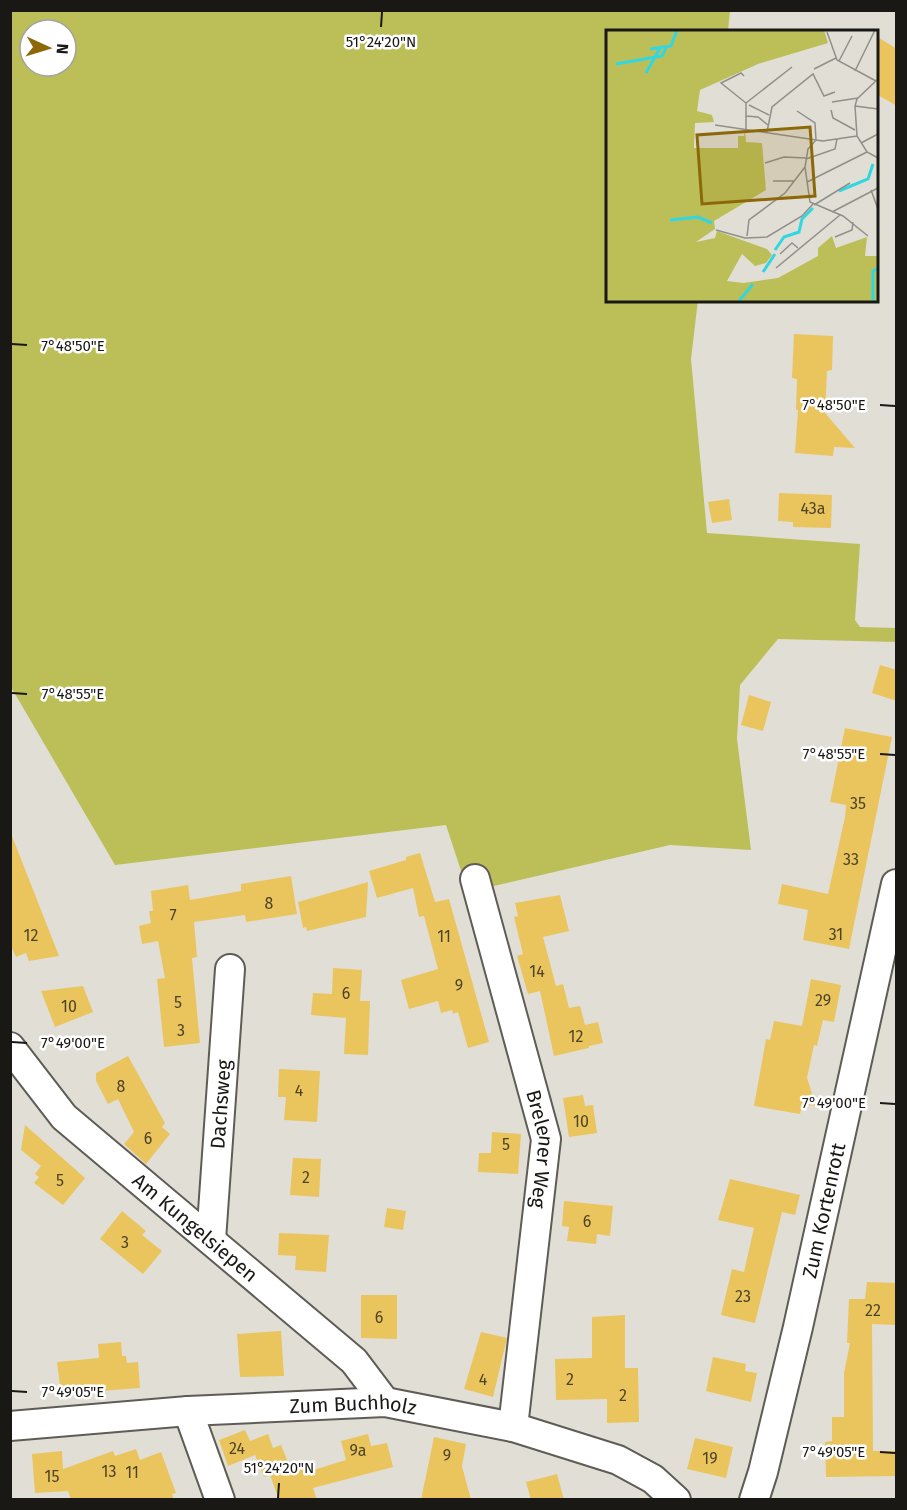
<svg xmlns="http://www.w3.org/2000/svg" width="907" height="1510" viewBox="0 0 907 1510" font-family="'Fira Sans',sans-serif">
<rect width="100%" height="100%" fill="#e1ded6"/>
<path fill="#bcbf57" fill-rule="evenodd" d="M10 11H730L728 31 607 32V300H698L691 359 707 533 860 544 855 620 860 627 896 628V642L778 639 740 685 737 739 751 850 670 845 468 892 446 825 115 865 11 687ZM30 30H66V66H30Z"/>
<g fill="#eac55e">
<path d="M876 36 897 49V106L876 94Z"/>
<path d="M794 334 833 336 832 370 827 371 825 413 855 448 834 447 833 456 795 453 798 410H796L797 379 792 378Z"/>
<path d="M779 493 832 495 831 528 793 527V522L778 521Z"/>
<path d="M729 499 732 520 712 523 708 502Z"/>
<path d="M880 665 897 670V701L872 693Z"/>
<path d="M749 695 771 702 763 731 741 725Z"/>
<path d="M845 728 892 737 849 949 803 940 808 910 778 904 782 884 828 894 845 817 846 805 830 802Z"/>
<path d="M10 836H12L59 956 29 961 26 953 16 957 10 944Z"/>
<path d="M420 853 435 902 449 899 489 1042 468 1048 458 1012 453 1014 452 1010 441 1013 438 1001 409 1009 401 980 438 969 424 916 419 917 413 888 377 898 369 871 406 860V857Z"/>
<path d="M291 876 297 914 246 922 245 915 194 922 197 957 192 958 200 1043 164 1047 157 979 165 978 158 941 142 944 139 926 151 923 149 911H153L151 891 188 885 190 900 241 891V884Z"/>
<path d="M368 882 366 917 307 931 306 927 303 928 298 902Z"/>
<path d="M560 895 569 931 543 937 556 986 563 984 569 1008 580 1006 585 1025 598 1022 603 1043 589 1046V1048L554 1056 540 991 528 994 517 956 523 954 514 917 518 916 515 903Z"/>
<path d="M333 968 362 970 360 1001H370L368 1055 344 1054 346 1018 311 1015 313 993 332 994Z"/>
<path d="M811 979 841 985 834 1022 823 1020 817 1046 814 1045 807 1078 816 1106 802 1104 800 1114 754 1106 766 1039 770 1040 774 1021 802 1026Z"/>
<path d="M83 986 93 1012 55 1027 41 991Z"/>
<path d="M128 1056 165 1123 162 1127 170 1134 146 1164 124 1144 134 1132 118 1099 108 1104 96 1081V1073Z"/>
<path d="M279 1069 320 1071 317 1122 284 1120 286 1097H278Z"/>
<path d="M583 1095 585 1106 593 1105 597 1133 569 1137 563 1098Z"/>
<path d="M25 1125 85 1178 63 1205 34 1183 39 1177 35 1174 41 1166 21 1150Z"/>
<path d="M492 1132 521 1134 518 1174 478 1172 479 1153H491Z"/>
<path d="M293 1158 321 1159 319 1197 290 1195Z"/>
<path d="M730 1179 800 1195 795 1215 782 1212 755 1323 721 1315 732 1269 744 1272 754 1228 718 1220Z"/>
<path d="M564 1201 613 1206 610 1236 597 1234 596 1244 567 1241 569 1227 562 1226Z"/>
<path d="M387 1208 406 1211 403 1230 384 1227Z"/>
<path d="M122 1211 146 1231 142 1235 162 1251 143 1274 100 1239Z"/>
<path d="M279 1233 329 1235 326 1272 295 1270 296 1256 278 1255Z"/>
<path d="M867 1282 897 1283V1325L872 1324 873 1451H897V1476L826 1477 825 1442 832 1441V1417H844V1373L850 1343H847L849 1299H865Z"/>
<path d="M361 1295H397V1339L361 1338Z"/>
<path d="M625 1315V1368H638L639 1422 607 1423V1399L556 1400 555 1359 592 1358V1317Z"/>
<path d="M281 1331 284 1376 240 1377 237 1334Z"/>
<path d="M481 1332 507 1338 493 1397 464 1389Z"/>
<path d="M121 1342 122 1356H126L127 1363 138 1362 140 1388 61 1394 57 1362 99 1358 98 1344Z"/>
<path d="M713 1357 746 1364 745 1371 757 1373 751 1402 706 1391Z"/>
<path d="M245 1430 250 1441 268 1434 273 1448 281 1445 290 1467 303 1462 307 1472 346 1460 341 1441 368 1434 371 1446 387 1443 393 1467 313 1488 317 1500H279L270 1475 264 1477 255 1455 228 1466 219 1440Z"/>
<path d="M434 1437 466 1444 462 1466 471 1500H421Z"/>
<path d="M695 1438 733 1447 726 1478 687 1469Z"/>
<path d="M136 1449 140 1460 161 1452 176 1493 172 1494 174 1500H71L68 1491 35 1493 32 1454 62 1451 63 1469 113 1451 115 1456Z"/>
<path d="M557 1474 564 1500H531L526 1482Z"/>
</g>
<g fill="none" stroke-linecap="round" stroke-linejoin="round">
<defs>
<g id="minor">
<path id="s1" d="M475 879 546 1139 513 1427"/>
<path id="s2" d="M10 1047 64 1117 354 1361 385 1402"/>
<path id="s3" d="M211 1240 230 969"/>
<path d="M188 1411 220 1500"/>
<path id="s4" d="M10 1426 188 1411 385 1402 513 1427 618 1460 653 1479 676 1500"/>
<path id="s5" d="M754 1500 763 1472 798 1327 896 884"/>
</g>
</defs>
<use href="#minor" stroke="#5f5c56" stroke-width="32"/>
<use href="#minor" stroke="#fff" stroke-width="28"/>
</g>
<path fill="none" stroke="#191815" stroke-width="2" d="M381 27 382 12M12 344 27 345M880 405 895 406M12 693 27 694M880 754 895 755M12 1042 27 1043M880 1103 895 1104M12 1391 27 1392M880 1452 895 1453M278 1498 279 1483"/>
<g text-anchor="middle" stroke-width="5" stroke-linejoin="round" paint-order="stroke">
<g font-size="16" fill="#4d4327">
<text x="813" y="514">43a</text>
<text x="858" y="809">35</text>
<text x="851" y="865">33</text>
<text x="269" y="909">8</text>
<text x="173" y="921">7</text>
<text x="836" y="940">31</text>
<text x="31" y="941">12</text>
<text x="444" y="942">11</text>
<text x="537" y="977">14</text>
<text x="459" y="991">9</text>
<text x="346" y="999">6</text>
<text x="823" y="1006">29</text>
<text x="178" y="1008">5</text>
<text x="69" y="1012">10</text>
<text x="181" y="1036">3</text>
<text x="576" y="1042">12</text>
<text x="121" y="1092">8</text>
<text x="299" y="1096">4</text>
<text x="581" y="1127">10</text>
<text x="148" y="1144">6</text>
<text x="506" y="1150">5</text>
<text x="306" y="1183">2</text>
<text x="60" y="1186">5</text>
<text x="587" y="1227">6</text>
<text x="125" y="1248">3</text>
<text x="743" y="1302">23</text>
<text x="873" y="1316">22</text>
<text x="379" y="1323">6</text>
<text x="483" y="1385">4</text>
<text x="570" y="1385">2</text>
<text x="623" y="1401">2</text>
<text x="237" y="1454">24</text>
<text x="358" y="1456">9a</text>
<text x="447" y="1461">9</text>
<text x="710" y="1464">19</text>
<text x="109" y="1477">13</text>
<text x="132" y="1478">11</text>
<text x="52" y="1482">15</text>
</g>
<g font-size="20" fill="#191815" stroke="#fff">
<text dy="7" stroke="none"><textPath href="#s3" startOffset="136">Dachsweg</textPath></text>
<text dy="7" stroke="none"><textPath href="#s1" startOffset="279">Brelener Weg</textPath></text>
<text dy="7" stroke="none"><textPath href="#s5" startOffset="298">Zum Kortenrott</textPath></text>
<text dy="7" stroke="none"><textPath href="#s2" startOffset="260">Am Kungelsiepen</textPath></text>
<text dy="7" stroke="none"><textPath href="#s4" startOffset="344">Zum Buchholz</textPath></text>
</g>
</g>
<g transform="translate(606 30)">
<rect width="272" height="272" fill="#e1ded6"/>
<path d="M0 0H218L222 13 152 34 94 60 91 81 106 85 108 92 89 93 88 118H132V106H138L139 100 140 112 156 113 160 160 108 191 109 199 90 212 109 208 111 201 161 219 166 225 160 233 149 236 136 224 121 251 137 253 172 248 212 226V218L226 206 230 218 261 207 259 226H271V271H0Z" fill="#bcbf57"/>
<path fill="none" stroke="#30d7e3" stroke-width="3" d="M44 19 65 16 71 0M10 34 56 26 60 18M40 43 54 18M233 161 262 149 267 134M64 190 92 187 106 193M169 220 178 207 193 202 196 189 207 178M157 242 169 224M133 271 147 254M267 271V241L272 238"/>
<path fill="none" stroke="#918f89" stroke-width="1.5" d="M221 2 231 30 270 51M233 31 246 6M208 39 230 28M249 41 269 0M138 46 135 43 115 53 140 73V99M272 49 251 69 249 76 251 106 261 122 272 128M226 72 252 68M140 73 186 37M143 75 163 85M249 76 272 79M225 80 227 88 249 100M191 81 209 93 210 110M140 86 152 87 162 95M109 95 217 111 251 106M161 102 166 77 207 44 218 66 229 62M210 110 202 119 199 137 204 172 237 186 262 206M255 113 272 104M200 129 229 119 231 109M159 133 178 127 200 128M167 151H188M201 152 261 122M265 160 272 179M208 175 244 153M226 182 272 158M110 200 139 208 161 207 196 186 207 174M141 206 143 190 179 163 199 137M229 207 246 200 247 192M174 224 186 213 192 218M170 238 234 185"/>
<path fill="#8c6808" fill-opacity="0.15" stroke="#8c6808" stroke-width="3" d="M204 97 209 166 96 174 91 105Z"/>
<rect width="272" height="272" fill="none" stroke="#191815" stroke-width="3"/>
</g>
<g font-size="15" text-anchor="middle" fill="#191815" stroke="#fff" stroke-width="5" stroke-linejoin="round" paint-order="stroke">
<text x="381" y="47">51°24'20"N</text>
<text x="73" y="351">7°48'50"E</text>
<text x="834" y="410">7°48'50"E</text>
<text x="73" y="699">7°48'55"E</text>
<text x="834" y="759">7°48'55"E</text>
<text x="73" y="1048">7°49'00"E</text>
<text x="834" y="1108">7°49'00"E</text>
<text x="73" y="1397">7°49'05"E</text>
<text x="834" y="1457">7°49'05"E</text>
<text x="279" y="1473">51°24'20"N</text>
</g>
<rect width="907" height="1510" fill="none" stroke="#191815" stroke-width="24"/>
<g transform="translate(48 48) rotate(94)"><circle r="28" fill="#ffffff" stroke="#a3a3a1" stroke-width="1.5"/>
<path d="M0-4.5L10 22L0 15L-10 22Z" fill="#8c6808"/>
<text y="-9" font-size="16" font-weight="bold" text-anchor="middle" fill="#191815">N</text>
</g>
</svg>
